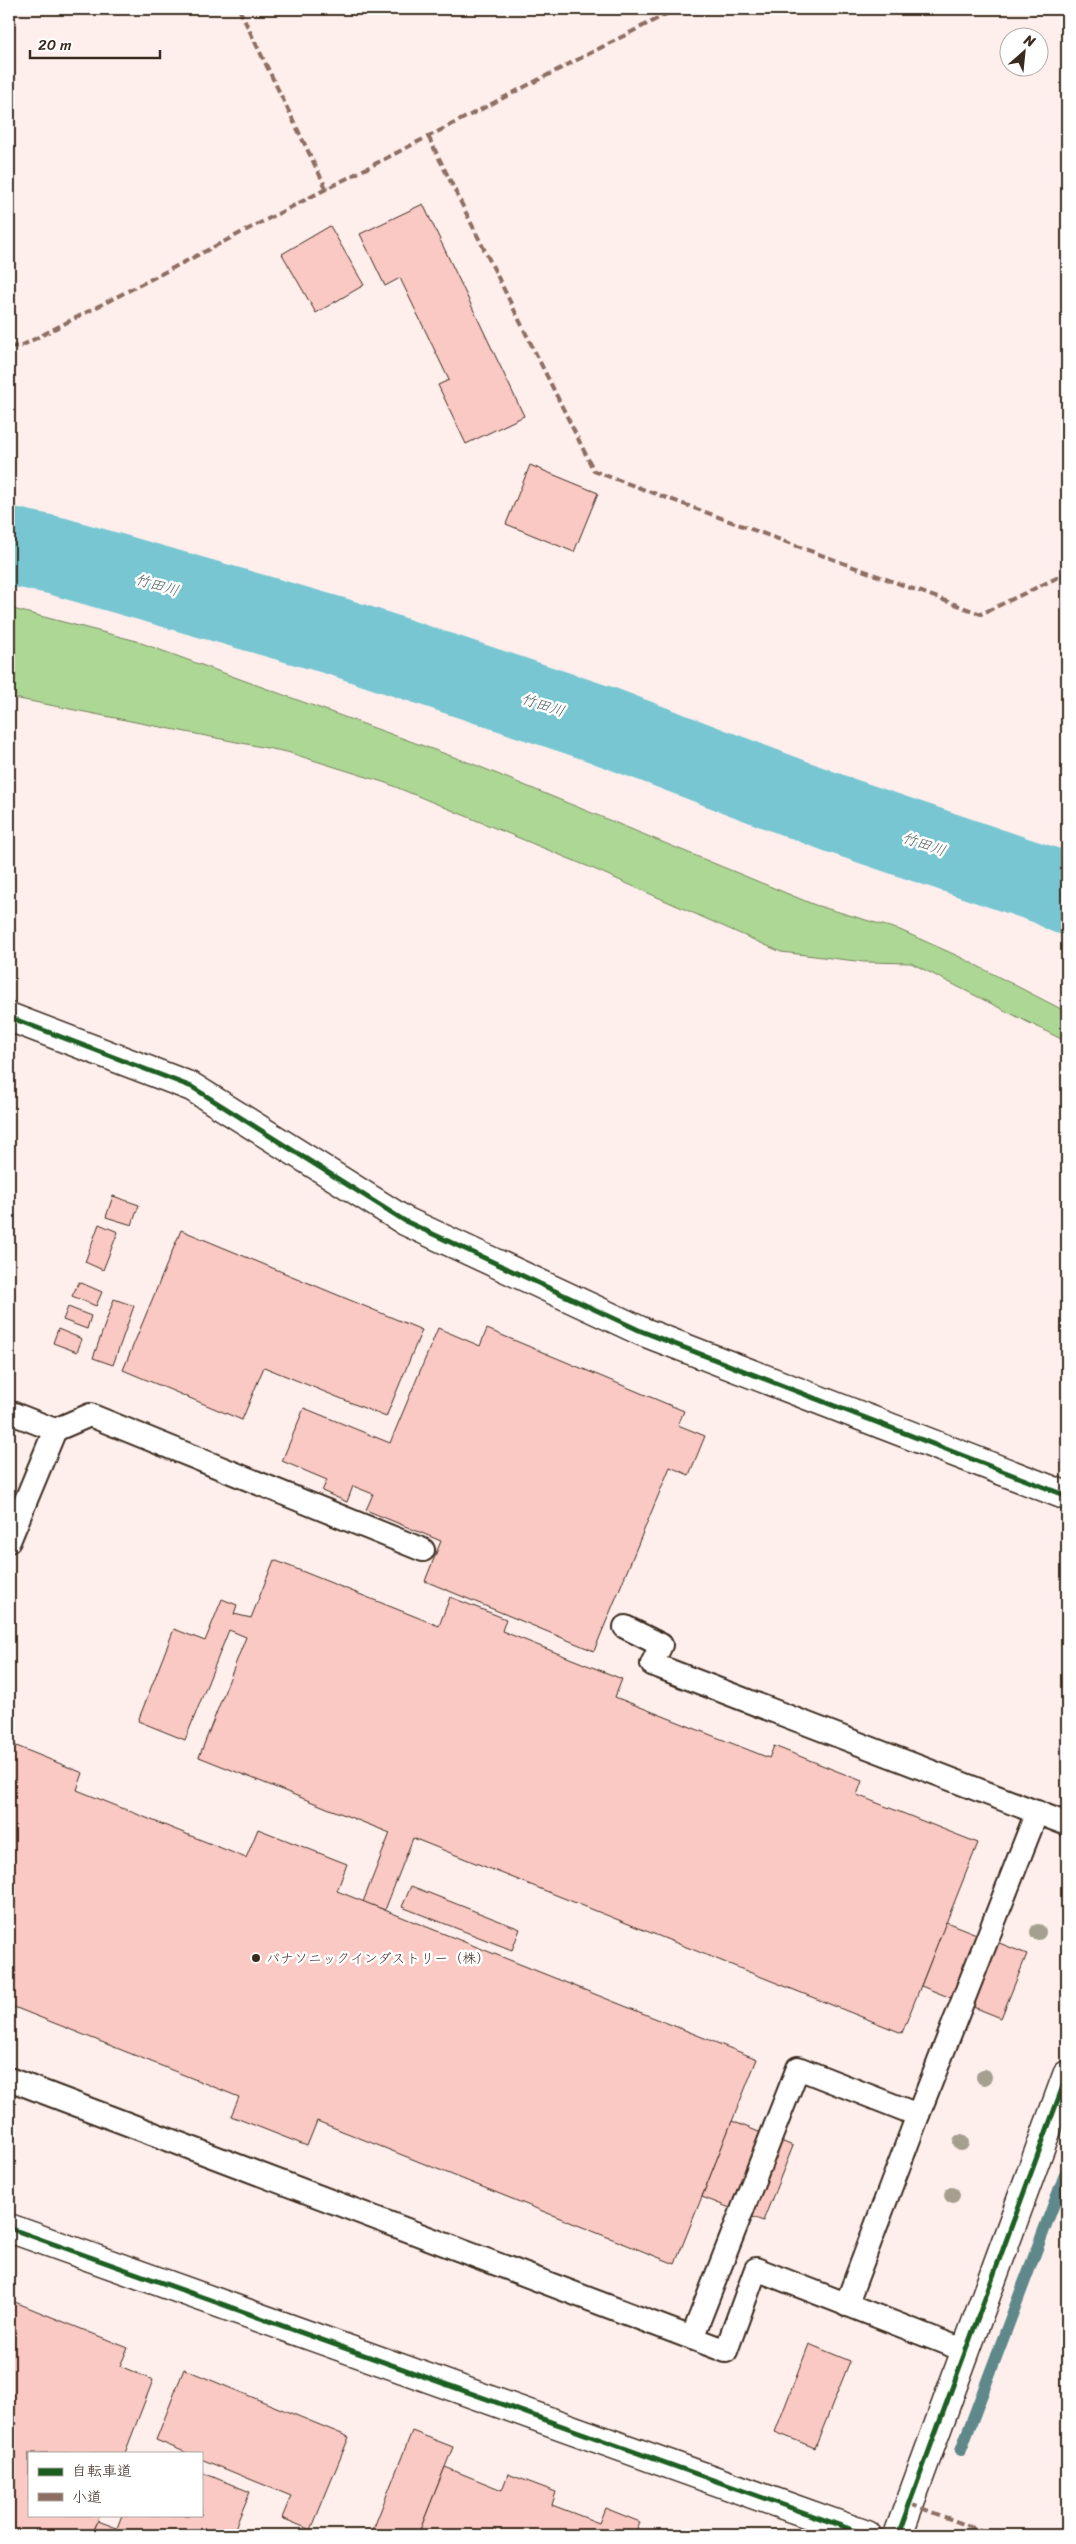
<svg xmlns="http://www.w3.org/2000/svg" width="1076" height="2544" viewBox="0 0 1076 2544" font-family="Sriracha,'Klee One',sans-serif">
<rect width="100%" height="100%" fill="#feefed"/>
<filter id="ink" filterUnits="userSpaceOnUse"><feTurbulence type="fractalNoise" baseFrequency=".02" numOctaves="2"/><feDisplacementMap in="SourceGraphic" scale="10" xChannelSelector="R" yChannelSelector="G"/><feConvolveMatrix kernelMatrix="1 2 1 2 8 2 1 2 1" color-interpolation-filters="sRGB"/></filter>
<g filter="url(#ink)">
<path fill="#add795" stroke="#74805a" d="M9 608 133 640 473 764 815 905 900 930 958 956 1067 1012V1042L911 963 864 962 781 952 594 869 386 783 287 752 9 697Z"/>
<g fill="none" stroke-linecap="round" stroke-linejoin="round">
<path stroke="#5f888a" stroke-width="12" d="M961 2450 1067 2169"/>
<path stroke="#77c6d2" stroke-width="78" d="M9 546 57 556 339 637 600 724 839 815 1048 886 1067 896"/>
</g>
<g fill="#fac9c3" stroke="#3b2a1e">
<path d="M423 204 524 416 466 444 438 385 449 380 400 278 385 286 360 234Z"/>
<path d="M330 226 364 285 316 313 282 254Z"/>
<path d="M530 465 598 493 574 552 506 524Z"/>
<path d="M113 1196 139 1205 132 1225 106 1217Z"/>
<path d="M99 1224 118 1232 103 1270 85 1262Z"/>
<path d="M181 1230 422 1330 386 1417 264 1367 242 1420 123 1370Z"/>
<path d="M79 1282 102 1292 96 1306 72 1296Z"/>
<path d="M114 1299 134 1306 113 1365 93 1358Z"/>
<path d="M68 1307 91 1316 87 1329 63 1320Z"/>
<path d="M438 1328 480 1346 487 1329 684 1411 678 1425 705 1436 689 1475 670 1467 594 1651 425 1581 441 1541 366 1510 373 1494 353 1486 347 1502 322 1491 327 1480 282 1461 304 1408 390 1443Z"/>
<path d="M58 1329 82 1339 77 1352 53 1343Z"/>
<path d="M274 1560 439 1626 450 1597 506 1619 502 1631 622 1679 615 1697 769 1758 774 1746 862 1781 857 1795 978 1843 902 2033 413 1838 385 1910 363 1902 390 1833 199 1757 246 1637 229 1630 185 1740 138 1721 174 1629 205 1641 222 1599 237 1605 234 1614 251 1618Z"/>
<path d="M9 1743 83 1773 77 1790 246 1858 258 1829 347 1864 337 1891 757 2059 675 2264 317 2121 307 2146 231 2116 239 2097 9 2005Z"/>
<path d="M411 1886 520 1929 512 1950 402 1907Z"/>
<path d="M946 1922 1027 1954 1001 2018 921 1986Z"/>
<path d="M732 2121 793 2146 763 2221 702 2197Z"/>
<path d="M10 2300 128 2348 120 2366 153 2380 125 2453H29V2515H100L92 2535H9Z"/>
<path d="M809 2344 850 2361 815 2448 775 2432Z"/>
<path d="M184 2369 349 2437 311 2530 282 2518 291 2496 201 2459V2453H187L156 2440Z"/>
<path d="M412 2431 453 2447 445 2467 418 2535H371Z"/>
<path d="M445 2467 502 2490 508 2474 556 2492 552 2505 599 2523 605 2508 640 2522 634 2535H418Z"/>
<path d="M201 2472 250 2492 232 2535H92L98 2521 117 2528 122 2515H201Z"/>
<path d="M648 2530 661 2535H646Z"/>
</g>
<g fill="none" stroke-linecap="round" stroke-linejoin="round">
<defs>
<g id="service">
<path d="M9 1412 55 1430 90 1415 423 1550"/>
<path d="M9 1541 55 1430"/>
<path d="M625 1627 661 1645 652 1664 1067 1824"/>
<path d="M9 2079 726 2351 756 2269 966 2351"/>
<path d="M846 2305 918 2115"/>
<path d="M692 2338 798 2068 918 2115 1037 1812"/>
</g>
<g id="minor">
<path d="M9 1017 192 1087 405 1221 641 1331 1067 1496"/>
<path d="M9 2228 867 2535"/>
</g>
<path id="tertiary" d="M898 2535 1067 2075"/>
</defs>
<use href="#service" stroke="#3b2a1e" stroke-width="26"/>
<use href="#minor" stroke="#3b2a1e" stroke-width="31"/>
<use href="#tertiary" stroke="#3b2a1e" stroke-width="31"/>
<use href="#service" stroke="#fff" stroke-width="22"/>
<use href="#minor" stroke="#fff" stroke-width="28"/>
<use href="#tertiary" stroke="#fff" stroke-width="28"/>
<g stroke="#8d6e63" stroke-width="4" stroke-dasharray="8 4" stroke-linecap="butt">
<path d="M239 9 327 190"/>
<path d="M428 136 594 471 981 614 1067 573"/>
<path d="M9 347 21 346 676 9"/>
<path d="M910 2504 993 2535"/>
</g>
<defs>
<g id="cycleway">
<path d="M9 1017 192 1087 405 1221 641 1331 1067 1496"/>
<path d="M9 2228 867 2535"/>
<path d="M898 2535 1067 2075"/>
</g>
</defs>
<use href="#cycleway" stroke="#fff" stroke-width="8"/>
<use href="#cycleway" stroke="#1b5e20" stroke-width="5"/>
</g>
<g fill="#a59f8f">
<circle cx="1038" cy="1932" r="8"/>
<circle cx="984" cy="2077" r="8"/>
<circle cx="961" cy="2143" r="8"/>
<circle cx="952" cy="2195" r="8"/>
</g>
</g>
<circle fill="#3b2a1e" stroke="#fff" stroke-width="2" cx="256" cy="1958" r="5"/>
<g text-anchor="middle" stroke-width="5" stroke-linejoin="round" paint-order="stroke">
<g font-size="14" fill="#3b2a1e" stroke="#fff" text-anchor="start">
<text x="266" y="1963">パナソニックインダストリー（株）</text>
</g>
<g font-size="15" font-style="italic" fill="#50615d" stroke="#fff">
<text transform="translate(157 585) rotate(16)" y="5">竹田川</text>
<text transform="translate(543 705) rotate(18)" y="5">竹田川</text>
<text transform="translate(924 844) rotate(19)" y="5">竹田川</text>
</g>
</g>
<rect width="1076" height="2544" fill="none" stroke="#fff" stroke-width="30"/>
<rect x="15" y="15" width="1046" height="2514" fill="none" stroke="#3b2a1e" stroke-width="2" filter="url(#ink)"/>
<rect x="28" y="2452" width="175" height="65" fill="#ffffff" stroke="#b1aaa5"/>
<rect x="38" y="2468" width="25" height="8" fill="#1b5e20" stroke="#b1aaa5"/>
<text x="72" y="2476" font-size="15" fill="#3b2a1e">自転車道</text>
<rect x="38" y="2493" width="25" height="8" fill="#8d6e63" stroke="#b1aaa5"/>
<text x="72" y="2502" font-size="15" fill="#3b2a1e">小道</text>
<g transform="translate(1024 52) rotate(27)"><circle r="24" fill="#ffffff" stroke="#b1aaa5"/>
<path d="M0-4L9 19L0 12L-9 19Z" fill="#3b2a1e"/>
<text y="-8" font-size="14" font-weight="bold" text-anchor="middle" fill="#3b2a1e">N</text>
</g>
<path d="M30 50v8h130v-8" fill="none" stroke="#3b2a1e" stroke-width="2.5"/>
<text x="38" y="50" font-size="15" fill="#3b2a1e" stroke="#ffffff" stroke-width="4" paint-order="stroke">20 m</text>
</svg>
